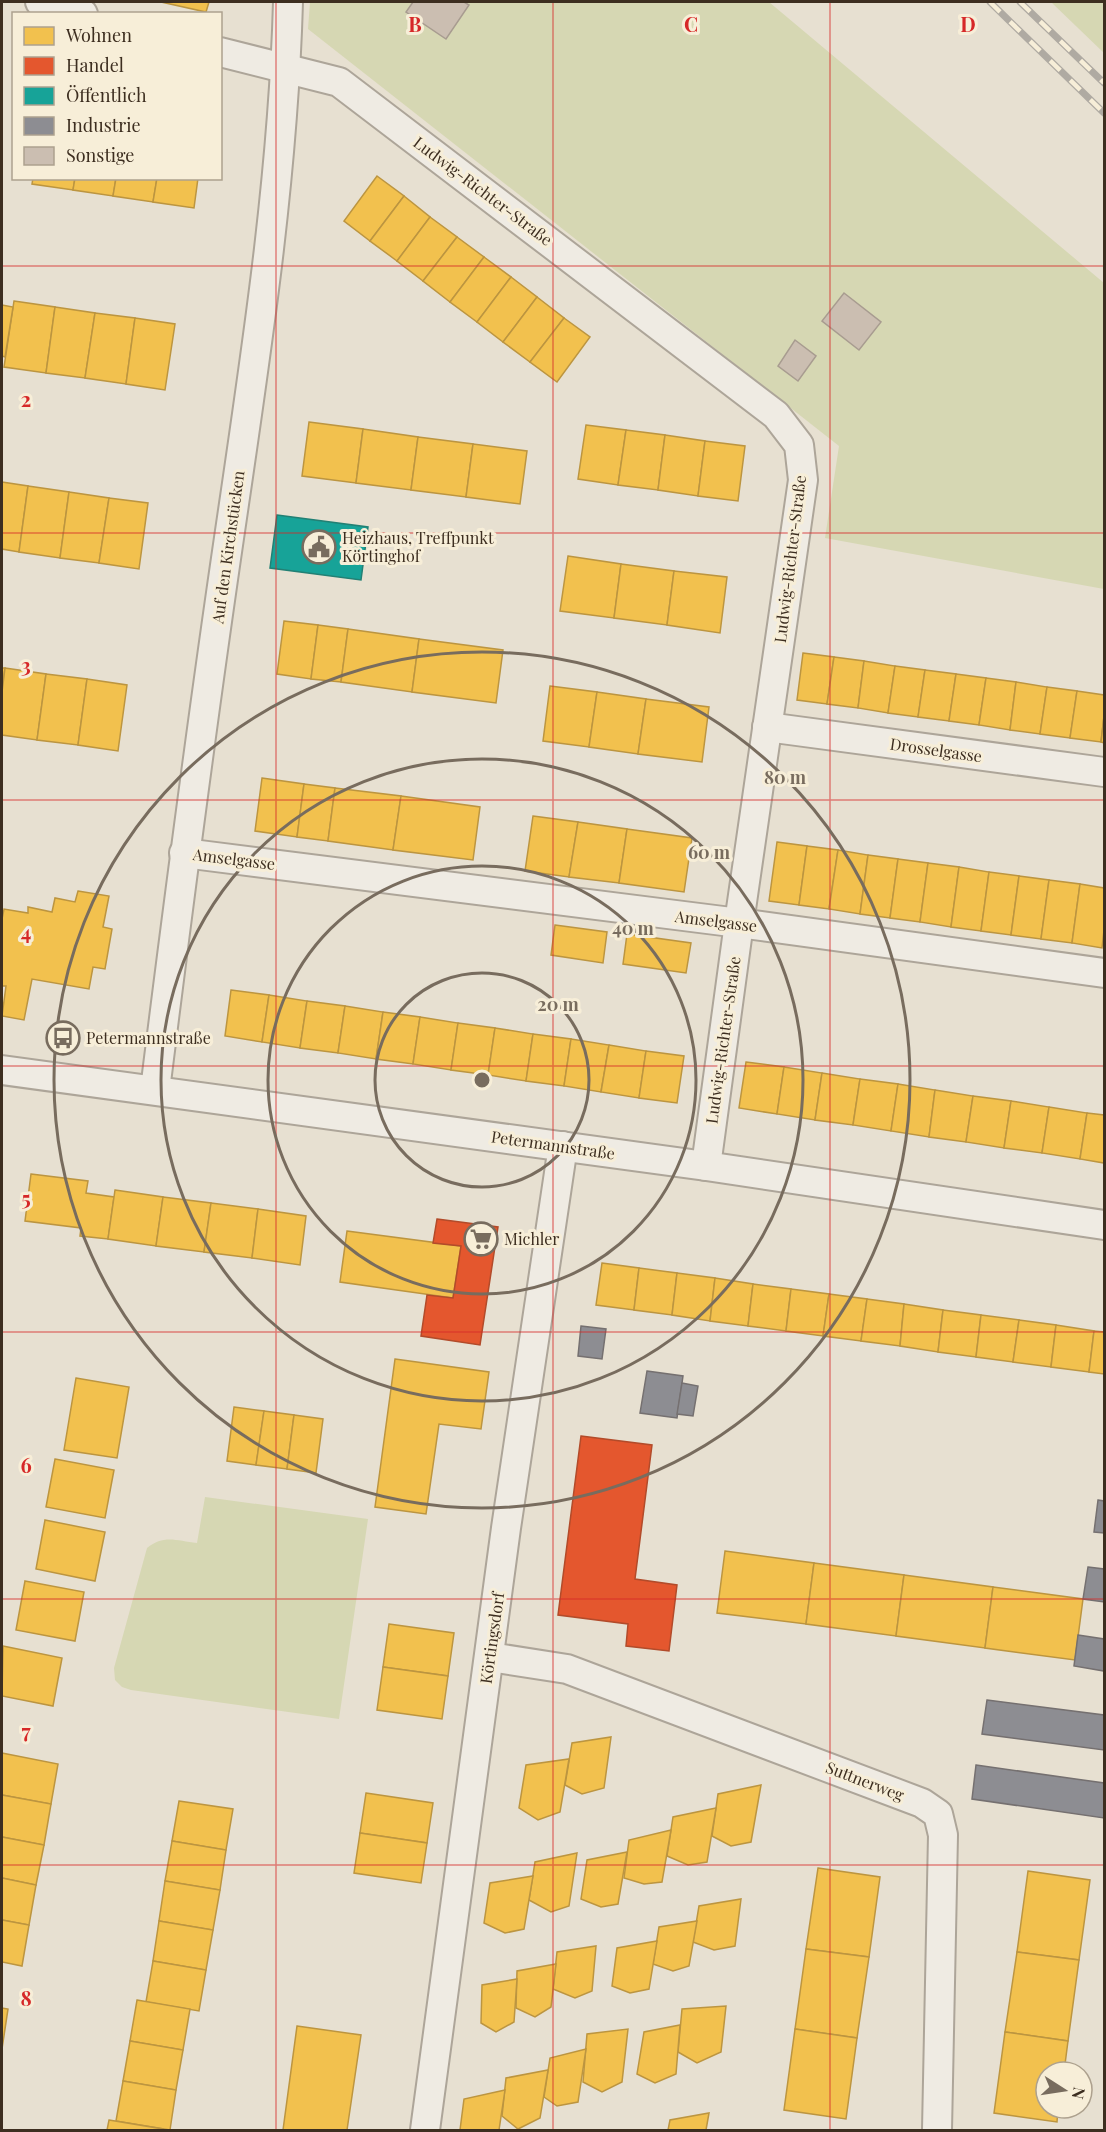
<svg xmlns="http://www.w3.org/2000/svg" width="1106" height="2132" viewBox="0 0 1106 2132" font-family="'Playfair Display',serif">
<rect width="100%" height="100%" fill="#e7e0d1"/>
<g fill="#d6d7b3">
<path d="M310 2H769L1104 283V589L825 538 839 446 308 29Z"/>
<path d="M1051 2H1104V53Z"/>
<path d="M205 1497 368 1519 339 1719 131 1690 122 1687 115 1680 114 1668 147 1548C164 1534 177 1541 197 1543Z"/>
</g>
<g fill="#f2c14e" stroke="#bc9540" stroke-width="1.5">
<path d="M161 2H209L206 12Z"/>
<path d="M377 176 404 196 370 241 344 221Z"/>
<path d="M33 178H75L73 190 32 184Z"/>
<path d="M75 178H116L113 196 73 190Z"/>
<path d="M116 178H157L153 202 113 196Z"/>
<path d="M157 178H198L194 208 153 202Z"/>
<path d="M404 196 430 217 397 261 370 241Z"/>
<path d="M430 217 457 237 423 281 397 261Z"/>
<path d="M457 237 484 257 450 302 423 281Z"/>
<path d="M484 257 511 277 477 322 450 302Z"/>
<path d="M511 277 537 297 503 342 477 322Z"/>
<path d="M537 297 564 318 530 362 503 342Z"/>
<path d="M14 301 55 307 46 373 4 367Z"/>
<path d="M2 305 13 307 5 357 2 356Z"/>
<path d="M55 307 95 313 85 378 46 373Z"/>
<path d="M95 313 135 318 126 384 85 378Z"/>
<path d="M135 318 175 324 165 390 126 384Z"/>
<path d="M564 318 590 337 557 382 530 362Z"/>
<path d="M309 422 363 429 356 483 302 476Z"/>
<path d="M586 425 626 430 618 485 578 479Z"/>
<path d="M363 429 418 437 411 490 356 483Z"/>
<path d="M626 430 665 435 658 490 618 485Z"/>
<path d="M665 435 705 441 698 496 658 490Z"/>
<path d="M418 437 473 444 466 497 411 490Z"/>
<path d="M705 441 745 446 738 501 698 496Z"/>
<path d="M473 444 527 451 520 504 466 497Z"/>
<path d="M2 482 28 486 19 552 2 549Z"/>
<path d="M28 486 69 492 60 558 19 552Z"/>
<path d="M69 492 109 498 99 563 60 558Z"/>
<path d="M109 498 148 503 139 569 99 563Z"/>
<path d="M568 556 621 564 614 618 560 611Z"/>
<path d="M621 564 674 571 667 625 614 618Z"/>
<path d="M674 571 727 577 720 633 667 625Z"/>
<path d="M284 621 318 625 311 679 277 674Z"/>
<path d="M318 625 348 629 341 682 311 679Z"/>
<path d="M348 629 419 639 412 692 341 682Z"/>
<path d="M419 639 503 650 496 703 412 692Z"/>
<path d="M803 653 834 657 827 704 797 700Z"/>
<path d="M834 657 864 661 858 708 827 704Z"/>
<path d="M864 661 895 666 888 713 858 708Z"/>
<path d="M895 666 925 670 918 717 888 713Z"/>
<path d="M2 668H5L2 692Z"/>
<path d="M5 668 46 674 37 740 2 735V692Z"/>
<path d="M925 670 956 674 949 721 918 717Z"/>
<path d="M46 674 87 679 78 745 37 740Z"/>
<path d="M956 674 986 678 979 725 949 721Z"/>
<path d="M986 678 1016 682 1010 730 979 725Z"/>
<path d="M87 679 127 685 118 751 78 745Z"/>
<path d="M1016 682 1047 687 1040 734 1010 730Z"/>
<path d="M550 686 597 692 589 747 543 741Z"/>
<path d="M1047 687 1077 691 1070 738 1040 734Z"/>
<path d="M1077 691 1104 695V716L1101 742 1070 738Z"/>
<path d="M597 692 646 699 638 754 589 747Z"/>
<path d="M646 699 709 707 702 762 638 754Z"/>
<path d="M1104 716V743L1101 742Z"/>
<path d="M262 778 304 784 297 837 255 831Z"/>
<path d="M304 784 335 788 328 841 297 837Z"/>
<path d="M335 788 401 796 393 850 328 841Z"/>
<path d="M401 796 480 807 473 860 393 850Z"/>
<path d="M533 816 578 822 569 877 525 871Z"/>
<path d="M578 822 627 829 619 883 569 877Z"/>
<path d="M627 829 692 838 684 892 619 883Z"/>
<path d="M777 842 807 846 799 905 769 901Z"/>
<path d="M807 846 838 850 829 909 799 905Z"/>
<path d="M838 850 868 855 860 914 829 909Z"/>
<path d="M868 855 898 859 890 918 860 914Z"/>
<path d="M898 859 928 863 920 922 890 918Z"/>
<path d="M928 863 959 867 951 927 920 922Z"/>
<path d="M959 867 989 872 981 931 951 927Z"/>
<path d="M989 872 1019 876 1011 935 981 931Z"/>
<path d="M1019 876 1049 880 1041 939 1011 935Z"/>
<path d="M1049 880 1080 884 1072 943 1041 939Z"/>
<path d="M1080 884 1104 888V930L1102 948 1072 943Z"/>
<path d="M78 891 109 896 103 927 112 929 105 969 93 967 89 989 32 979 24 1020 2 1016 6 986H2V919L4 909 28 913V907L52 912 55 898 75 902Z"/>
<path d="M555 925 607 932 603 963 551 955Z"/>
<path d="M627 934 691 943 686 973 623 964Z"/>
<path d="M231 990 269 995 262 1042 225 1036Z"/>
<path d="M269 995 307 1001 300 1048 262 1042Z"/>
<path d="M307 1001 345 1006 338 1053 300 1048Z"/>
<path d="M345 1006 383 1012 376 1059 338 1053Z"/>
<path d="M383 1012 420 1017 413 1064 376 1059Z"/>
<path d="M420 1017 458 1023 451 1070 413 1064Z"/>
<path d="M458 1023 495 1028 488 1075 451 1070Z"/>
<path d="M495 1028 533 1034 526 1081 488 1075Z"/>
<path d="M533 1034 571 1039 564 1086 526 1081Z"/>
<path d="M571 1039 609 1045 601 1092 564 1086Z"/>
<path d="M609 1045 646 1051 639 1098 601 1092Z"/>
<path d="M646 1051 684 1056 677 1103 639 1098Z"/>
<path d="M746 1062 784 1067 777 1114 739 1108Z"/>
<path d="M784 1067 822 1073 815 1120 777 1114Z"/>
<path d="M822 1073 860 1079 853 1125 815 1120Z"/>
<path d="M860 1079 898 1084 891 1131 853 1125Z"/>
<path d="M898 1084 935 1090 929 1137 891 1131Z"/>
<path d="M935 1090 973 1096 966 1142 929 1137Z"/>
<path d="M973 1096 1011 1101 1004 1148 966 1142Z"/>
<path d="M1011 1101 1049 1107 1042 1153 1004 1148Z"/>
<path d="M1049 1107 1087 1113 1080 1159 1042 1153Z"/>
<path d="M1087 1113 1104 1115V1163L1080 1159Z"/>
<path d="M31 1174 88 1181 86 1193 114 1197 108 1239 80 1236 81 1228 25 1221Z"/>
<path d="M115 1190 163 1197 156 1246 108 1239Z"/>
<path d="M163 1197 211 1203 204 1252 156 1246Z"/>
<path d="M211 1203 258 1209 252 1258 204 1252Z"/>
<path d="M258 1209 306 1216 300 1265 252 1258Z"/>
<path d="M347 1231 461 1246 453 1298 340 1282Z"/>
<path d="M602 1263 639 1268 634 1310 596 1305Z"/>
<path d="M639 1268 677 1273 672 1315 634 1310Z"/>
<path d="M677 1273 715 1278 710 1321 672 1315Z"/>
<path d="M715 1278 753 1284 748 1326 710 1321Z"/>
<path d="M753 1284 791 1289 786 1331 748 1326Z"/>
<path d="M791 1289 829 1294 823 1336 786 1331Z"/>
<path d="M829 1294 867 1299 861 1341 823 1336Z"/>
<path d="M867 1299 904 1304 900 1346 861 1341Z"/>
<path d="M904 1304 943 1310 938 1352 900 1346Z"/>
<path d="M943 1310 981 1315 976 1357 938 1352Z"/>
<path d="M981 1315 1019 1320 1013 1362 976 1357Z"/>
<path d="M1019 1320 1056 1325 1051 1367 1013 1362Z"/>
<path d="M1056 1325 1094 1331 1089 1372 1051 1367Z"/>
<path d="M1094 1331 1104 1332V1374L1089 1372Z"/>
<path d="M395 1359 489 1372 481 1429 439 1424 426 1514 375 1507Z"/>
<path d="M76 1378 129 1387 117 1458 64 1450Z"/>
<path d="M234 1407 264 1411 256 1465 227 1461Z"/>
<path d="M264 1411 294 1415 287 1469 256 1465Z"/>
<path d="M294 1415 323 1419 316 1473 287 1469Z"/>
<path d="M55 1459 114 1470 105 1518 46 1507Z"/>
<path d="M45 1520 105 1532 95 1581 36 1569Z"/>
<path d="M725 1551 814 1563 806 1624 717 1613Z"/>
<path d="M814 1563 904 1575 896 1636 806 1624Z"/>
<path d="M904 1575 993 1587 985 1648 896 1636Z"/>
<path d="M25 1581 84 1592 75 1641 16 1630Z"/>
<path d="M993 1587 1083 1599 1075 1660 985 1648Z"/>
<path d="M389 1624 454 1633 448 1676 383 1667Z"/>
<path d="M3 1646 62 1658 53 1706 2 1696Z"/>
<path d="M383 1667 448 1676 442 1719 377 1710Z"/>
<path d="M611 1737 604 1788 582 1794 565 1785 572 1743Z"/>
<path d="M2 1753 58 1764 51 1804 2 1795Z"/>
<path d="M569 1759 560 1812 538 1820 519 1808 526 1765Z"/>
<path d="M761 1785 751 1842 731 1846 712 1836 718 1794Z"/>
<path d="M366 1793 433 1803 427 1843 360 1833Z"/>
<path d="M2 1795 51 1804 44 1845 2 1837Z"/>
<path d="M179 1801 233 1809 226 1850 172 1841Z"/>
<path d="M716 1808 707 1862 688 1865 667 1856 673 1817Z"/>
<path d="M671 1830 662 1882 644 1884 624 1878 629 1840Z"/>
<path d="M360 1833 427 1843 421 1883 354 1873Z"/>
<path d="M2 1837 44 1845 36 1885 2 1878Z"/>
<path d="M172 1841 226 1850 220 1890 165 1881Z"/>
<path d="M627 1852 618 1904 601 1907 581 1899 587 1860Z"/>
<path d="M577 1853 569 1906 551 1912 529 1900 535 1862Z"/>
<path d="M818 1868 880 1877 869 1957 806 1949Z"/>
<path d="M1028 1871 1090 1880 1079 1960 1017 1952Z"/>
<path d="M533 1876 524 1929 505 1933 484 1923 490 1883Z"/>
<path d="M2 1878 36 1885 29 1925 2 1920Z"/>
<path d="M165 1881 220 1890 213 1930 159 1921Z"/>
<path d="M741 1899 735 1946 714 1950 693 1942 699 1906Z"/>
<path d="M2 1920 29 1925 22 1966 2 1962Z"/>
<path d="M159 1921 213 1930 206 1970 153 1961Z"/>
<path d="M697 1921 689 1966 673 1971 653 1964 659 1927Z"/>
<path d="M657 1941 649 1989 630 1993 612 1986 617 1948Z"/>
<path d="M596 1946 592 1991 575 1998 553 1989 557 1952Z"/>
<path d="M806 1949 869 1957 857 2038 795 2029Z"/>
<path d="M1017 1952 1079 1960 1068 2041 1005 2032Z"/>
<path d="M153 1961 206 1970 199 2011 146 2002Z"/>
<path d="M556 1964 551 2007 535 2017 516 2008 517 1971Z"/>
<path d="M517 1979 514 2022 496 2032 481 2023 482 1985Z"/>
<path d="M137 2000 190 2009 183 2050 130 2041Z"/>
<path d="M726 2006 721 2052 697 2063 678 2052 682 2009Z"/>
<path d="M2 2008 8 2009 2 2049Z"/>
<path d="M680 2025 676 2074 655 2083 637 2074 644 2032Z"/>
<path d="M297 2026 361 2035 347 2130H283Z"/>
<path d="M628 2029 622 2082 602 2092 583 2082 587 2034Z"/>
<path d="M795 2029 857 2038 846 2119 784 2110Z"/>
<path d="M1005 2032 1068 2041 1064 2072H1046V2108H1058L1057 2122 994 2113Z"/>
<path d="M130 2041 183 2050 176 2090 123 2081Z"/>
<path d="M586 2049 578 2102 557 2106 544 2097 550 2058Z"/>
<path d="M548 2070 540 2118 518 2129 502 2116 506 2078Z"/>
<path d="M123 2081 176 2090 170 2130 116 2121Z"/>
<path d="M505 2090 499 2130H460L464 2099Z"/>
<path d="M709 2113 706 2130H668L670 2120Z"/>
<path d="M109 2120 163 2129V2130H107Z"/>
</g>
<g fill="#e4572e" stroke="#b24b2a" stroke-width="1.5">
<path d="M437 1219 498 1227 480 1345 421 1336 427 1295 453 1298 461 1246 433 1243Z"/>
<path d="M581 1436 652 1445 635 1579 677 1585 669 1651 626 1646 628 1624 558 1615Z"/>
</g>
<path fill="#17a398" stroke="#228074" stroke-width="1.5" d="M277 515 368 527 361 580 270 568Z"/>
<g fill="#8d8d92" stroke="#757070" stroke-width="1.5">
<path d="M581 1326 606 1329 602 1359 578 1356Z"/>
<path d="M647 1371 683 1376 677 1418 640 1413Z"/>
<path d="M682 1383 698 1386 693 1416 677 1414Z"/>
<path d="M1098 1500 1104 1501V1533L1094 1532Z"/>
<path d="M1088 1567 1104 1569V1602L1083 1599Z"/>
<path d="M1078 1635 1104 1639V1671L1074 1666Z"/>
<path d="M987 1700 1104 1715V1750L982 1734Z"/>
<path d="M976 1765 1104 1783V1818L972 1799Z"/>
</g>
<g fill="#cbbeb1" stroke="#a89c90" stroke-width="1.5">
<path d="M413 2H464L469 5 446 39 406 12Z"/>
<path d="M844 293 881 322 859 350 822 321Z"/>
<path d="M795 340 816 356 798 381 778 366Z"/>
</g>
<g fill="none" stroke-linecap="round" stroke-linejoin="round">
<defs>
<g id="minor">
<path d="M40 2 83 14"/>
<path d="M220 52 339 82 776 415 799 445 803 480 739 923 706 1166"/>
<path d="M767 727 1104 772"/>
<path d="M184 853 739 923 1104 973"/>
<path d="M2 1070 706 1166 1104 1225"/>
<path d="M155 1090C178 906 202 722 229 538 255 360 283 182 288 2"/>
<path d="M490 1657 567 1669 922 1803 938 1814 943 1835 937 2130"/>
<path d="M425 2130 506 1528 563 1146"/>
</g>
</defs>
<use href="#minor" stroke="#ada599" stroke-width="32"/>
<use href="#minor" stroke="#efebe3" stroke-width="28"/>
<defs>
<g id="rail">
<path d="M990 2 1104 113"/>
<path d="M1020 2 1104 83"/>
</g>
</defs>
<use href="#rail" stroke="#afaaa2" stroke-width="7"/>
<use href="#rail" stroke="#f7eed8" stroke-width="4.5" stroke-dasharray="14" stroke-linecap="butt"/>
</g>
<path fill="none" stroke="#d62828" stroke-width="1.5" stroke-opacity="0.55" d="M276 2V2130M553 2V2130M830 2V2130M2 266H1104M2 533H1104M2 800H1104M2 1066H1104M2 1332H1104M2 1599H1104M2 1865H1104"/>
<g fill="none" stroke="#786c5e" stroke-width="3">
<circle cx="482" cy="1080" r="107"/>
<circle cx="482" cy="1080" r="214"/>
<circle cx="482" cy="1080" r="321"/>
<circle cx="482" cy="1080" r="428"/>
</g>
<defs>
<symbol id="civic-ring" viewBox="-11 -11 22 22"><circle r="9.5" fill="#f7eed8" stroke="#786c5e" stroke-width="1.5"/><path d="M-.6-6.5H3V-4.5H.6V-3L4-1V1h2V6H-6V1h2V-1L-.6-3ZM-1.2 2.5V6h2.4V2.5Z" fill="#786c5e"/></symbol>
<symbol id="bus-ring" viewBox="-11 -11 22 22"><circle r="9.5" fill="#f7eed8" stroke="#786c5e" stroke-width="1.5"/><path d="M-5-6H5V4H4V6H2V4H-2V6H-4V4H-5ZM-3.5-4V0h7V-4ZM-3.5 1.2v1.5H-2V1.2ZM2 1.2v1.5H3.5V1.2Z" fill="#786c5e"/></symbol>
<symbol id="supermarket-ring" viewBox="-11 -11 22 22"><circle r="9.5" fill="#f7eed8" stroke="#786c5e" stroke-width="1.5"/><path d="M-6-5.5h2.5l.6 2H6L4.5 2H-2.5L-4.4-4H-6ZM-1.5 3.2a1.3 1.3 0 1 0 .1 0ZM3 3.2a1.3 1.3 0 1 0 .1 0Z" fill="#786c5e"/></symbol>
</defs>
<g fill-rule="evenodd">
<use href="#civic-ring" x="300" y="528" width="38" height="38"/>
<use href="#bus-ring" x="44" y="1019" width="38" height="38"/>
<use href="#supermarket-ring" x="462" y="1220" width="38" height="38"/>
</g>
<g text-anchor="middle" stroke-width="6" stroke-linejoin="round" paint-order="stroke">
<g font-size="16" fill="#3d2e20" stroke="#f7eed8">
<text transform="translate(483 191) rotate(37)" y="6">Ludwig-Richter-Straße</text>
<text transform="translate(228 547) rotate(-82)" y="6">Auf den Kirchstücken</text>
<text transform="translate(790 559) rotate(-83)" y="6">Ludwig-Richter-Straße</text>
<text transform="translate(936 750) rotate(8)" y="6">Drosselgasse</text>
<text transform="translate(234 859) rotate(7)" y="6">Amselgasse</text>
<text transform="translate(716 921) rotate(7)" y="6">Amselgasse</text>
<text transform="translate(723 1040) rotate(-82)" y="6">Ludwig-Richter-Straße</text>
<text transform="translate(553 1145) rotate(8)" y="6">Petermannstraße</text>
<text transform="translate(492 1638) rotate(-82)" y="6">Körtingsdorf</text>
<text transform="translate(865 1781) rotate(21)" y="6">Suttnerweg</text>
</g>
<g font-size="16" fill="#3d2e20" stroke="#f7eed8" text-anchor="start">
<text x="342" y="544">Heizhaus, Treffpunkt<tspan x="342" dy="18">Körtinghof</tspan></text>
<text x="86" y="1044">Petermannstraße</text>
<text x="504" y="1245">Michler</text>
</g>
</g>
<g font-size="20" text-anchor="middle" font-weight="bold" fill="#d62828" stroke="#f7eed8" stroke-width="6" stroke-linejoin="round" paint-order="stroke">
<text x="415" y="32">B</text>
<text x="691" y="32">C</text>
<text x="968" y="32">D</text>
<text x="26" y="407">2</text>
<text x="26" y="673">3</text>
<text x="26" y="940">4</text>
<text x="26" y="1206">5</text>
<text x="26" y="1473">6</text>
<text x="26" y="1739">7</text>
<text x="26" y="2006">8</text>
</g>
<circle cx="482" cy="1080" r="9" fill="#786c5e" stroke="#f7eed8" stroke-width="3"/>
<g font-size="18" text-anchor="middle" font-weight="bold" fill="#786c5e" stroke="#f7eed8" stroke-width="6" stroke-linejoin="round" paint-order="stroke">
<text x="785" y="784">80 m</text>
<text x="709" y="859">60 m</text>
<text x="633" y="935">40 m</text>
<text x="558" y="1011">20 m</text>
</g>
<rect width="1106" height="2132" fill="none" stroke="#3d2e20" stroke-width="6"/>
<rect x="12" y="12" width="210" height="168" fill="#f7eed8" stroke="#ada18e" stroke-width="1.5"/>
<rect x="24" y="27" width="30" height="18" fill="#f2c14e" stroke="#ada18e" stroke-width="1.5"/>
<text x="66" y="42" font-size="18" fill="#3d2e20">Wohnen</text>
<rect x="24" y="57" width="30" height="18" fill="#e4572e" stroke="#ada18e" stroke-width="1.5"/>
<text x="66" y="72" font-size="18" fill="#3d2e20">Handel</text>
<rect x="24" y="87" width="30" height="18" fill="#17a398" stroke="#ada18e" stroke-width="1.5"/>
<text x="66" y="102" font-size="18" fill="#3d2e20">Öffentlich</text>
<rect x="24" y="117" width="30" height="18" fill="#8d8d92" stroke="#ada18e" stroke-width="1.5"/>
<text x="66" y="132" font-size="18" fill="#3d2e20">Industrie</text>
<rect x="24" y="147" width="30" height="18" fill="#cbbeb1" stroke="#ada18e" stroke-width="1.5"/>
<text x="66" y="162" font-size="18" fill="#3d2e20">Sonstige</text>
<g transform="translate(1064 2090) rotate(102)"><circle r="28" fill="#f7eed8" stroke="#ada18e" stroke-width="1.5"/>
<path d="M0-4.5L10 22L0 15L-10 22Z" fill="#786c5e"/>
<text y="-9" font-size="16" font-weight="bold" text-anchor="middle" fill="#3d2e20">N</text>
</g>
</svg>
